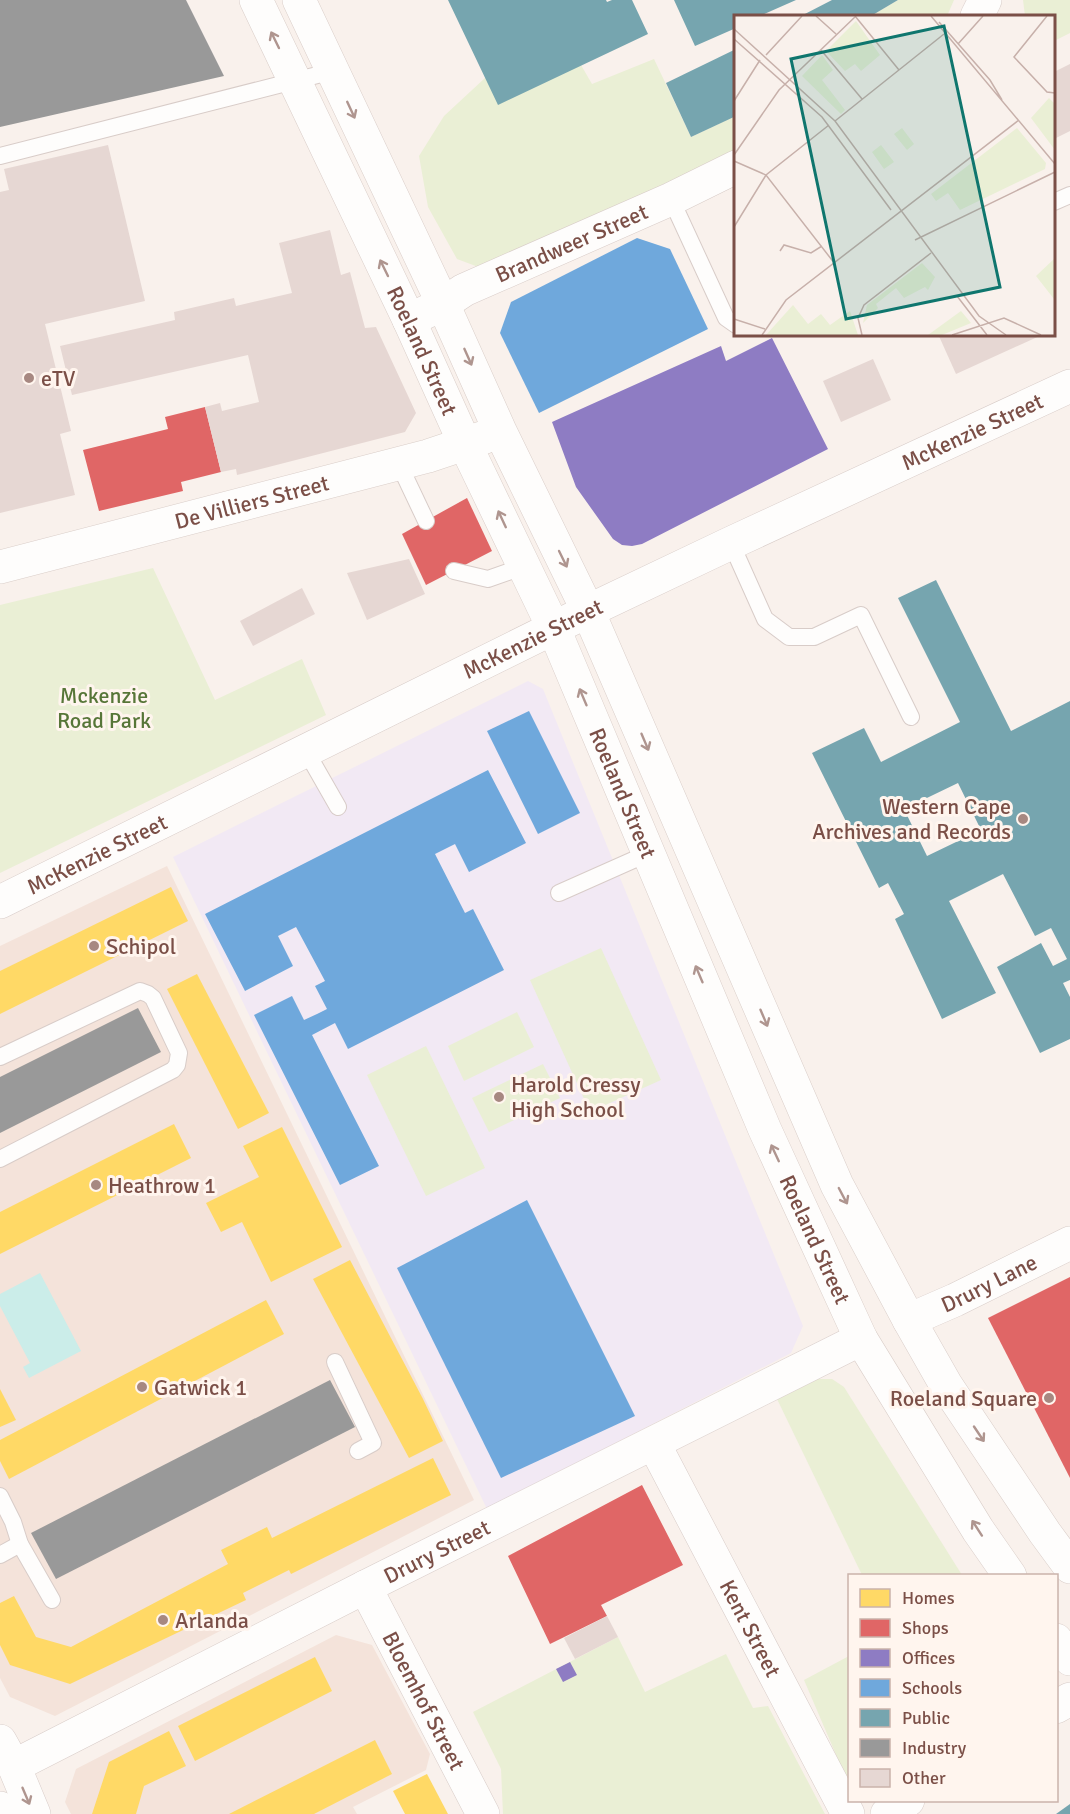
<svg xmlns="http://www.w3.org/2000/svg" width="1070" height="1814" viewBox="0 0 1070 1814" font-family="Signika,sans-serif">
<rect width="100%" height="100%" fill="#f9f1ec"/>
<g fill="#f4e3da">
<path d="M167 866 474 1500 55 1716 10 1697 0 1678V946Z"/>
<path d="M336 1635 372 1645 430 1754 426 1770 353 1807 357 1814H71L65 1802 76 1769Z"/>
</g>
<path fill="#f2e9f4" d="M528 681 543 689 803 1326 791 1353 487 1509 173 857Z"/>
<g fill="#eaefd5">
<path d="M898 0H954L947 16H871Z"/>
<path d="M1023 0H1070V33L1054 41V16H1025Z"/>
<path d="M654 59 691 137 735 116V151L513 262 481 268 457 259 428 207 419 156 444 116 485 78 581 65 592 84Z"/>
<path d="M153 568 215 700 302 659 326 715 0 873V605Z"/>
<path d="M601 948 661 1080 590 1112 530 980Z"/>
<path d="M517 1012 534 1047 464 1081 448 1046Z"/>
<path d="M426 1046 485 1168 426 1196 367 1075Z"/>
<path d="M543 1064 560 1098 489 1132 472 1098Z"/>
<path d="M816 1379H832L844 1387 962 1575H862L777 1399Z"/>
<path d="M618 1637 645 1692 726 1654 753 1708 768 1706 825 1814H503L501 1769 473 1712Z"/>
<path d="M849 1656V1785L804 1680Z"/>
</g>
<path fill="#cbede9" d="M40 1273 81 1351 29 1378 23 1367 30 1363 0 1306V1294Z"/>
<g fill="#ffd966">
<path d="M171 887 188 921 0 1014V971Z"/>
<path d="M197 974 269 1113 238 1129 167 989Z"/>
<path d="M174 1124 191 1158 0 1254V1212Z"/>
<path d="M282 1127 342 1247 271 1282 242 1222 221 1232 206 1203 259 1177 243 1146Z"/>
<path d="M350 1260 423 1399 443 1441 409 1458 313 1279Z"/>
<path d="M266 1300 284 1334 9 1479 0 1461V1440Z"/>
<path d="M0 1389 16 1420 0 1427Z"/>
<path d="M433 1458 451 1495 291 1574 289 1570 243 1593 246 1600 70 1684 10 1665 0 1645V1603L14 1596 36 1637 71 1647 228 1564 221 1550 267 1527 272 1538Z"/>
<path d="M315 1657 332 1691 195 1761 178 1726Z"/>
<path d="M169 1731 186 1766 144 1786 136 1814H92L109 1762Z"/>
<path d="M375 1740 392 1774 314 1814H229Z"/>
<path d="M427 1774 448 1814H405L393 1791Z"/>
</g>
<g fill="#e06666">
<path d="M205 407 221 472 181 482 183 491 99 511 83 450 168 429 165 417Z"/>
<path d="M467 498 492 551 426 585 402 534Z"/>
<path d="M1070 1277V1478L988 1318Z"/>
<path d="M642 1485 683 1565 601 1605 607 1616 550 1644 508 1556Z"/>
</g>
<g fill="#8e7cc3">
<path d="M772 338 828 449 642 544 632 546 622 545 613 539 576 487 552 422 721 346 726 361Z"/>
<path d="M570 1662 577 1675 563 1682 556 1669Z"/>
</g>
<g fill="#6fa8dc">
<path d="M637 238 670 249 708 329 539 413 500 333 511 302Z"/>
<path d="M529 711 580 813 538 834 487 731Z"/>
<path d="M488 770 526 843 469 872 455 844 435 854 465 913 473 909 504 970 348 1049 335 1023 312 1035 379 1166 340 1185 254 1015 292 996 304 1020 317 1014 327 1009 315 986 325 981 296 927 278 936 293 966 245 991 205 914Z"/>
<path d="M527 1200 635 1416 501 1478 397 1268Z"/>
</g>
<g fill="#76a5af" fill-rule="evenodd">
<path d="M448 0H606L607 2 612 0H632L648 34 498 105Z"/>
<path d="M674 0H796L760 16H736V28L695 46Z"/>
<path d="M832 0H898L871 16H801Z"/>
<path d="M736 49V116L691 137 666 83Z"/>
<path d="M936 580 1011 731 1070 701V980L1063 983 1070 997V1039L1040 1053 997 967 1041 943 1053 966 1067 959 1051 928 1035 936 1003 874 949 901 996 993 942 1019 895 919 904 914 888 883 879 888 812 753 864 728 881 762 960 722 898 598ZM958 783 981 830 927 856 904 809Z"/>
<path d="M1070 1804V1814H1056Z"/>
</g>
<g fill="#999">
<path d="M0 0H186L224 76 0 127Z"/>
<path d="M138 1008 161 1052 0 1133V1077Z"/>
<path d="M330 1380 355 1427 56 1579 31 1533Z"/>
</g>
<g fill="#e6d7d3">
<path d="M1070 64V131L1054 139V72Z"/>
<path d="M108 145 145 301 45 324 71 431 60 434 75 495 0 513V192L9 190 4 169Z"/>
<path d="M330 230 341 275 350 272 365 328 376 327 416 413 405 432 237 475 236 469 221 472 205 407 220 403 222 411 259 402 248 355 72 395 60 346 175 320 174 312 234 298 236 306 292 293 279 243Z"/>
<path d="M938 334H1044L956 374Z"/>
<path d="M873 359 891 400 841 422 823 381Z"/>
<path d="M409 559 425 594 367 620 347 573Z"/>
<path d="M302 588 315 614 253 646 240 621Z"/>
<path d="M607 1616 618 1637 575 1659 564 1638Z"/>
</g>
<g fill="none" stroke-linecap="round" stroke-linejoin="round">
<defs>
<g id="lane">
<path d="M0 156 333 71"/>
<path d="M671 199 726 318 736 325"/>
<path d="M1054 202 1070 195"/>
<path d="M399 464 426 521"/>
<path d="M731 543 765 619 789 637H814L861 615 911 717"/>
<path d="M454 571 488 579 525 566"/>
<path d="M306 751 338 807"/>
<path d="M559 893 649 853"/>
<path d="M0 1057 140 991 148 994 153 998 179 1053 177 1065 173 1070 0 1159"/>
<path d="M335 1362 373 1443 358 1451"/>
<path d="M0 1496 13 1522 20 1544 52 1600"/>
<path d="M0 1555 20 1544"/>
</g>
<g id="street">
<path d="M977 16 985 0"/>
<path id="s1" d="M409 320 443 304 464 290 671 199 736 167"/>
<path id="s2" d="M0 902 588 611 731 543 1070 386"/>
<path id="s3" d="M909 1320 955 1300 1070 1243"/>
<path id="s4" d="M654 1444 848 1814"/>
<path id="s5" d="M365 1587 483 1814"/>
<path d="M1056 1707 1070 1699"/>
<path d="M0 1741 14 1766 34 1814"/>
<path id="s6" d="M14 1766 365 1587 861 1339"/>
<path d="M0 1808 4 1814"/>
<path d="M887 1814 908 1800"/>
</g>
<g id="secondary">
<path id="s7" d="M256 0 409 320 465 444 554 629 765 1130 861 1339 978 1530 1010 1576"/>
<path d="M299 0 443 304 500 431 588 611 837 1185 909 1320 946 1385 1045 1533 1070 1567"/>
<path id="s8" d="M0 567 428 456 485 437"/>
<path d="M1056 1640 1070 1659"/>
</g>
</defs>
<use href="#lane" stroke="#d8ccc8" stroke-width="18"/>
<use href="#street" stroke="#d8ccc8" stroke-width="34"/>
<use href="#secondary" stroke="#dacec9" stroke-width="34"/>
<use href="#lane" stroke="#fefdfc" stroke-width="16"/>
<use href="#street" stroke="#fefdfc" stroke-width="33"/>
<use href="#secondary" stroke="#fefdfc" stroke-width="33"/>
</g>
<defs><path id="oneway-shaft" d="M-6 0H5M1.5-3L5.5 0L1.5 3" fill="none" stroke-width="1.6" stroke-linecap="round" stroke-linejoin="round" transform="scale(1.5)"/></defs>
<g stroke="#af958f">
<use href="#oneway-shaft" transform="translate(275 40) rotate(-116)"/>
<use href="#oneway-shaft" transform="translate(351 110) rotate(65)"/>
<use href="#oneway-shaft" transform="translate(384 268) rotate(-116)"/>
<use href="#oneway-shaft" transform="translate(468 357) rotate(66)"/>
<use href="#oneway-shaft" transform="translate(502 519) rotate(-115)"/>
<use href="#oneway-shaft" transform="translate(563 559) rotate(64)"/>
<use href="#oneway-shaft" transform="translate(583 697) rotate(-113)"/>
<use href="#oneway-shaft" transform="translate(645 742) rotate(67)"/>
<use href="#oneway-shaft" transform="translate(699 974) rotate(-113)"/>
<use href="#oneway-shaft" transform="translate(764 1018) rotate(67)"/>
<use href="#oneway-shaft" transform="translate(775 1153) rotate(-115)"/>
<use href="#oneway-shaft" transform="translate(843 1196) rotate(62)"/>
<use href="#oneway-shaft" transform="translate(979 1434) rotate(56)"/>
<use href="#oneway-shaft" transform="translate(977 1528) rotate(-123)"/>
<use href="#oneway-shaft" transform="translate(26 1796) rotate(67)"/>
</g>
<g fill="#a78881" stroke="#fff5ee" stroke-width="2">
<circle cx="29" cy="378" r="6"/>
<circle cx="1023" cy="819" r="6"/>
<circle cx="94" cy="946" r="6"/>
<circle cx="499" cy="1097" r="6"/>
<circle cx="96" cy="1185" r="6"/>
<circle cx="142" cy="1387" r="6"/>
<circle cx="1049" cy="1398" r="6"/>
<circle cx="163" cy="1620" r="6"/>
</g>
<g text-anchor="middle" stroke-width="6" stroke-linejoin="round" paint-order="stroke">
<g font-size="22" fill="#7b4f47" stroke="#fff5ee">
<text dy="8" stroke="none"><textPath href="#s1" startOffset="180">Brandweer Street</textPath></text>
<text dy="8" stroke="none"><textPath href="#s7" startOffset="388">Roeland Street</textPath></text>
<text dy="8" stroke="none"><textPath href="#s2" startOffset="1080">McKenzie Street</textPath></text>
<text dy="8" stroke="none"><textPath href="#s8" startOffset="260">De Villiers Street</textPath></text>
<text dy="8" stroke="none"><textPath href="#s2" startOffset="594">McKenzie Street</textPath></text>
<text dy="8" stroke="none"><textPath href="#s7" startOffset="874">Roeland Street</textPath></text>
<text dy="8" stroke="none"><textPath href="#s2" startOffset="108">McKenzie Street</textPath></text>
<text dy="8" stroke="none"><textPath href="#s7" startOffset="1360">Roeland Street</textPath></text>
<text dy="8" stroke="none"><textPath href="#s3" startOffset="88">Drury Lane</textPath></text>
<text dy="8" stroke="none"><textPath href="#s6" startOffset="474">Drury Street</textPath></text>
<text dy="8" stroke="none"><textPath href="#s4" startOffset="208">Kent Street</textPath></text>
<text dy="8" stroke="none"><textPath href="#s5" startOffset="128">Bloemhof Street</textPath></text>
</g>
<g font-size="22" fill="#7b4f47" stroke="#fff5ee" text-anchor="start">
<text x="41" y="386">eTV</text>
<text x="1011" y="814" text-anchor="end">Western Cape<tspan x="1011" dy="25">Archives and Records</tspan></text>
<text x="106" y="954">Schipol</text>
<text x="511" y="1092">Harold Cressy<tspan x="511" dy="25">High School</tspan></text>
<text x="108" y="1193">Heathrow 1</text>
<text x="154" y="1395">Gatwick 1</text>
<text x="1037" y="1406" text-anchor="end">Roeland Square</text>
<text x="175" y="1628">Arlanda</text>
</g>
<g font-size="22" fill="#577638" stroke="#fff5ee">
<text x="104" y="703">Mckenzie<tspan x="104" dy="25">Road Park</tspan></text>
</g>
</g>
<g transform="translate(734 15)">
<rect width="321" height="321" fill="#f9f1ec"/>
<path d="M122 6 146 40 127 56 121 49 111 56 92 36ZM88 40 99 55 88 65 111 95 107 99 68 61ZM315 83 321 89V135L297 103ZM168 113 180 129 173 135 160 119ZM283 113 312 148 311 154 226 195 214 178 202 186 197 179ZM147 130 160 147 150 154 138 137ZM321 243V283L320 284 302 261ZM188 248 201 262 194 275 191 272 170 283 162 273 142 289 144 293 129 308 133 290ZM59 290 74 309 87 299 96 310 116 296 124 320H32ZM227 296 237 308 208 320H194Z" fill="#eaefd5"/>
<path fill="none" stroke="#c7b0aa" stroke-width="1.5" d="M82 1 102 19M121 1 165 55M197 1 321 149M313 1 280 42 313 77 321 78M205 7 256 65 268 85M0 14 101 106 245 301 272 320M0 24 88 102 157 195M224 29 249 1M87 35 128 84M32 40 68 1M0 86 26 45M101 106 210 19M0 140 45 75 122 1M0 146 32 160 101 249M0 212 32 160 95 110M181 225 321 157M46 236 50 230 77 238 88 231M223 281 253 320M0 304 31 314M28 320 52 285 285 105M128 320 124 303 130 290 197 238M218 320 270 303 307 320"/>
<path fill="#0f766e" fill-opacity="0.15" stroke="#0f766e" stroke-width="3" d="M210 11 266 272 112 304 57 44Z"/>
<rect width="321" height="321" fill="none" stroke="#7b4f47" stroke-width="3"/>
</g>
<rect x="848" y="1574" width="210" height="228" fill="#fff5ee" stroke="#cab3ab" stroke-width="1.5"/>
<rect x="860" y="1589" width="30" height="18" fill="#ffd966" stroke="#cab3ab" stroke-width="1.5"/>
<text x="902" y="1604" font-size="18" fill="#7b4f47">Homes</text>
<rect x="860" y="1619" width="30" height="18" fill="#e06666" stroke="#cab3ab" stroke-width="1.5"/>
<text x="902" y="1634" font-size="18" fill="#7b4f47">Shops</text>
<rect x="860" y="1649" width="30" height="18" fill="#8e7cc3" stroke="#cab3ab" stroke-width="1.5"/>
<text x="902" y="1664" font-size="18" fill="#7b4f47">Offices</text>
<rect x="860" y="1679" width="30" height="18" fill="#6fa8dc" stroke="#cab3ab" stroke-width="1.5"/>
<text x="902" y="1694" font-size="18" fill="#7b4f47">Schools</text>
<rect x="860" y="1709" width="30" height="18" fill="#76a5af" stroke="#cab3ab" stroke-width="1.5"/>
<text x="902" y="1724" font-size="18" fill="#7b4f47">Public</text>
<rect x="860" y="1739" width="30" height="18" fill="#999999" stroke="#cab3ab" stroke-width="1.5"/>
<text x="902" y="1754" font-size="18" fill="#7b4f47">Industry</text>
<rect x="860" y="1769" width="30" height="18" fill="#e6d7d3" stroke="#cab3ab" stroke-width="1.5"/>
<text x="902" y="1784" font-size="18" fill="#7b4f47">Other</text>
</svg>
